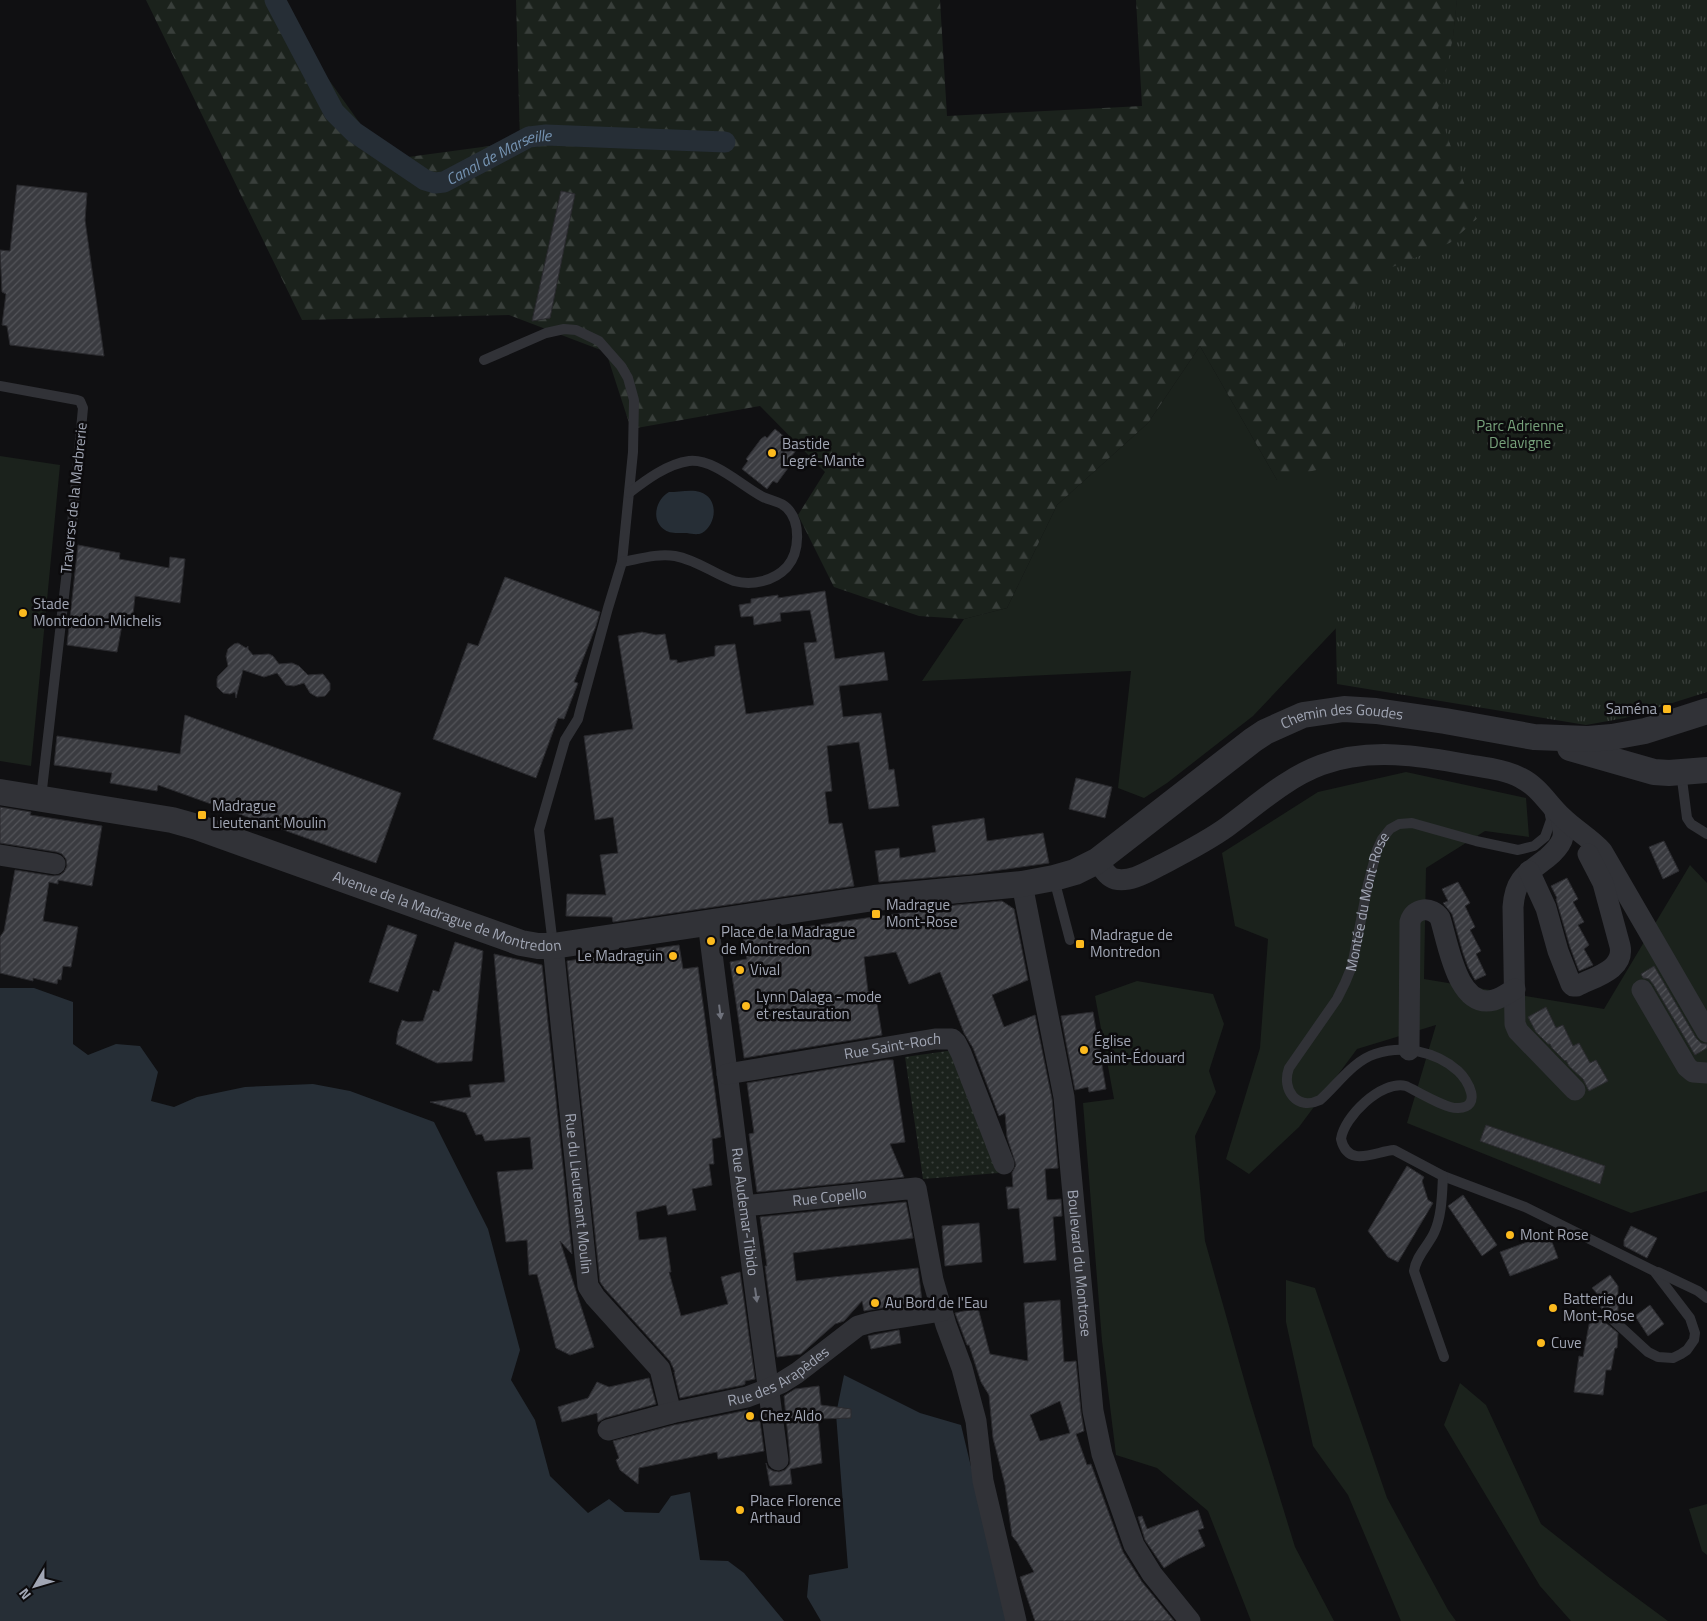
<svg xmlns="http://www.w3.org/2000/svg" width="1707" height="1621" viewBox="0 0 1707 1621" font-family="'Titillium Web',sans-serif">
<defs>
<pattern id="forest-firs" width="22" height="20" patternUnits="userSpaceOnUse" patternTransform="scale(1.25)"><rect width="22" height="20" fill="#1b221c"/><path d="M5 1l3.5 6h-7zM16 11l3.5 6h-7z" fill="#393f3b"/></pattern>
<pattern id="park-tufts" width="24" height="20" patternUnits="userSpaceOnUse" patternTransform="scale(1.25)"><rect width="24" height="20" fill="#1b221c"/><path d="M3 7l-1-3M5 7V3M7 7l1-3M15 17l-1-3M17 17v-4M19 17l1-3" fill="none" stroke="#393f3b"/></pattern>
<pattern id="garden-dots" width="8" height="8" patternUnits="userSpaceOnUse" patternTransform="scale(1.25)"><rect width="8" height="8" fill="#1b221c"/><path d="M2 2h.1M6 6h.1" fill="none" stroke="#393f3b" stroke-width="1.8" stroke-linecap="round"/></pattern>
<pattern id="building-hatch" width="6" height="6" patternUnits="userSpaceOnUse" patternTransform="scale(1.25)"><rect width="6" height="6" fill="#3a3b40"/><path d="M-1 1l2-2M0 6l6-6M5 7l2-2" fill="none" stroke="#535459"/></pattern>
</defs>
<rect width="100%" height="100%" fill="#101012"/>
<g fill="#1b221c">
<path d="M1457 0H1707L1411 549 1253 716 1167 783 1144 798 1118 788 1131 671 922 681 964 619 1007 608 1057 505 1148 423 1200 346 1277 480 1453 38Z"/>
<path d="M0 456 60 465 31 766 0 761Z"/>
<path d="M1406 772 1526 798 1529 837 1485 831 1426 868 1424 979 1604 1009 1690 865 1707 883V1191L1631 1213 1407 1123 1436 1025 1357 1049 1299 1127 1249 1174 1226 1159 1260 1048 1268 939 1235 926 1222 853 1318 792Z"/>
<path d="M1137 981 1213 994 1224 1024 1209 1071 1216 1092 1195 1136 1205 1241 1249 1397 1295 1547 1334 1621H1251L1208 1511 1157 1468 1116 1455 1102 1341 1083 1103 1114 1099 1095 996Z"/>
<path d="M1286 1280 1315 1288 1387 1498 1448 1610 1456 1621H1401L1348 1495 1313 1446 1286 1322Z"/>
<path d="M1460 1383 1486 1405 1541 1524 1607 1576 1668 1621H1571L1540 1586 1444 1425Z"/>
<path d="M1707 1504V1555L1702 1551 1689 1509Z"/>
</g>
<path fill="url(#forest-firs)" d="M146 0H272L386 160 520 142 516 0H940L947 116 1142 106 1136 0H1457L1453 38 1438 110 1477 219 1450 243 1364 279 1335 372 1332 466 1277 480 1200 346 1148 423 1057 505 1007 608 964 619 919 616 834 587 798 515 825 472 760 406 631 429 606 352 509 315 302 320Z"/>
<path fill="url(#park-tufts)" d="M1457 0H1707V692L1625 718 1586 725 1337 684 1332 466 1335 372 1365 279 1450 243 1477 219 1438 110 1453 38Z"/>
<path fill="url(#garden-dots)" d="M954 1050 999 1173 923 1179 905 1057Z"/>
<g fill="#262e36">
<path d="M669 492C678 492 692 489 700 492 719 498 717 524 702 533 698 535 692 534 687 533 681 533 670 534 665 530 650 521 656 499 669 492Z"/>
<path d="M0 988H34L73 1002V1044L88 1055 116 1044 140 1046 158 1072 151 1101 174 1107 197 1097 245 1087 313 1084 350 1091 434 1122 488 1229 520 1350 511 1380 535 1420 550 1476 588 1513 609 1499 625 1512 659 1513 671 1496 690 1492 700 1560 728 1561 744 1573 784 1621H0Z"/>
<path d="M844 1375 920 1413 961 1425 1008 1621H821L807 1597 809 1575 848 1568 836 1414Z"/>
</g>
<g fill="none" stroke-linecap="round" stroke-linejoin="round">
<path stroke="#262e36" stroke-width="21" id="s1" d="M275 0 334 112 354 132 425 180 435 183 444 182 529 137 546 135 725 142"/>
</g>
<g fill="url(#building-hatch)" stroke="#2a2a2e" fill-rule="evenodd">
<path d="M17 185 87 193 85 220 104 356 10 345 7 326 2 325 6 294 2 292 0 250 10 251Z"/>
<path d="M561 191 575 194 550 318 532 321Z"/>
<path d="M775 429 798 448 791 457 794 460 777 483 773 481 767 489 742 469 748 461 746 459 761 439 765 436 767 438Z"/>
<path d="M78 545 120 553 119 559 169 568 170 557 185 559 180 603 135 596 133 615 124 614 117 652 67 645Z"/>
<path d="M505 577 600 612 596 626 574 682 578 683 564 719 558 718 536 778 433 739 468 643 478 646Z"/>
<path d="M825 591 835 659 884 652 888 680 839 686 843 717 881 713 889 770 894 769 899 806 869 809 859 742 827 746 832 791 825 792 829 824 842 823 854 886 613 922 612 917 566 916 567 894 606 895 600 855 618 853 613 817 595 820 584 736 633 729 618 636 642 632 656 635 665 634 670 660H677V663L715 656V646L735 644 746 714 814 705 804 643 817 642 810 610 780 613 781 621 754 625 753 616 741 617 739 605 751 603V599L778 595V598Z"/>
<path d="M238 643 246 648 248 646V649L253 655 269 654 273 656 279 664 292 663 299 666 308 675 323 674 330 683V690L325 696 317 697 310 693 304 683 294 686 286 685 277 673 264 677 243 670 236 698 235 692 230 694 223 693 217 687V679L218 676 228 666 226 656 228 649 234 644Z"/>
<path d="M185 715 401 793 376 863 158 785 157 791 110 783 112 773 54 765 57 736 180 754Z"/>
<path d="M1076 778 1112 787 1105 818 1069 809Z"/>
<path d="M0 807 31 812 30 815 102 826 92 886 58 880V884L49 882 43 921 78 927 71 967 63 966 61 980 58 979 57 984 33 978V981L0 973V937L4 931 15 870 53 876 60 875 64 872 67 866 66 859 62 854 57 852 0 843Z"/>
<path d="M984 818 987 841 1043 833 1049 863 972 874 879 882 875 851 899 848 900 858 936 852 932 826Z"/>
<path d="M1664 841 1679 871 1663 879 1649 847Z"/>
<path d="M1567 878 1578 899 1573 902 1584 922 1578 925 1589 945 1584 949 1593 965 1579 971 1570 947 1556 899 1557 898 1551 886Z"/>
<path d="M1458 882 1470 903 1465 906 1475 927 1470 930 1481 951 1476 954 1486 975 1475 980 1468 967 1463 953 1452 914 1443 903 1448 901 1442 889Z"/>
<path d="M1002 901 1014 909 1028 980 992 995 1004 1027 1035 1015 1052 1099 1058 1168 1045 1169 1047 1200 1061 1199 1062 1216 1053 1217 1056 1260 1024 1263 1019 1208 1008 1209 1006 1187H1013L1012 1173 1016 1165 1007 1137 1005 1113 999 1116 973 1048 964 1033 940 972 909 984 896 952 864 957 868 992 875 991 882 1035 744 1058V1057L730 962 747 959 743 936 956 905Z"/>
<path d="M388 925 417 935 398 992 369 982Z"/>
<path d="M455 942 483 951 472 1061 437 1063 396 1044 398 1031 402 1020 408 1022 423 1021 433 990 439 992Z"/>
<path d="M679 945 683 969 698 967 721 1137 712 1139 714 1164H709L712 1185 692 1189 696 1210 668 1215 666 1205 636 1212 639 1240 666 1237 671 1272H669L681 1316 728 1304 721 1277 740 1272 755 1379 745 1381V1384L743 1385 680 1398 674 1372H675L670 1361 605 1289 600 1282 567 961Z"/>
<path d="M494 954 542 965 572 1254 560 1241 594 1347 570 1355 556 1348 537 1274 529 1275 527 1240 506 1242 497 1172 533 1169 530 1137 485 1141 482 1134 476 1135 466 1113 430 1102 471 1097 469 1085 505 1082Z"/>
<path d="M1654 966 1696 1038 1701 1043 1707 1044V1048L1695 1055 1653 984 1649 979 1643 978 1641 974Z"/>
<path d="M1546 1007 1556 1028 1563 1025 1573 1046 1579 1043 1590 1063 1596 1060 1608 1081 1589 1091 1583 1079 1569 1066 1566 1060 1565 1061 1552 1048 1550 1044H1548L1536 1032 1528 1017Z"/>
<path d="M1093 1012 1106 1089 1089 1092 1088 1087 1075 1090 1061 1016Z"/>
<path d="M886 1060H893L905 1142 890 1144 904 1177 757 1192 749 1134 754 1133 747 1083Z"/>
<path d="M1486 1125 1605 1166 1600 1184 1480 1141Z"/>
<path d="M1407 1166 1424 1177 1422 1181 1428 1200 1433 1203 1398 1262 1388 1257 1368 1231Z"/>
<path d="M1463 1195 1497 1245 1482 1256 1448 1206Z"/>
<path d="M906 1202 913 1238 793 1253 796 1281 918 1268 922 1301 864 1311 862 1301 844 1321 835 1324 801 1354 777 1357 765 1266H767L760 1217Z"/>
<path d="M979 1223 982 1262 945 1266 942 1226Z"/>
<path d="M1631 1226 1657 1238 1647 1258 1624 1246V1240Z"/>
<path d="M1549 1234 1558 1258 1510 1276 1500 1252Z"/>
<path d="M1610 1275 1618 1286V1315L1612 1311 1605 1314 1596 1300 1601 1298 1592 1288Z"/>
<path d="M1060 1300 1064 1362 1076 1361 1081 1412 1084 1431 1076 1434 1087 1465 1091 1464 1123 1552 1142 1582 1174 1621H1035L1020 1577 1034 1572 1017 1542 1012 1536 1005 1485 993 1438 989 1395 981 1382 969 1345H967L955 1313 978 1308 990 1354 1028 1361 1024 1303ZM1060 1401 1070 1433 1040 1441 1030 1415Z"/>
<path d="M1650 1305 1664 1324 1648 1336 1635 1316Z"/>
<path d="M1591 1314 1605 1315 1606 1323 1618 1333 1617 1348H1615L1611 1370H1606L1603 1395 1574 1392 1579 1356 1583 1357Z"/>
<path d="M899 1330 901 1343 871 1349 868 1336Z"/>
<path d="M649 1378 656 1404 605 1418 598 1422 597 1413 562 1422 558 1407 588 1398 597 1382 609 1387Z"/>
<path d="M819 1386 821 1405 851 1409V1418L818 1419 822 1463 790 1469 792 1484 770 1486 766 1463 768 1468 773 1471 779 1472 785 1470 790 1464V1458L784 1396 795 1389Z"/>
<path d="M748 1410 751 1422 760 1421 764 1451 718 1459 717 1452 639 1468 638 1484 620 1470 616 1460 619 1458 613 1441 674 1425Z"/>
<path d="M1198 1510 1204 1528 1198 1530 1205 1546 1178 1559 1164 1568 1145 1540 1138 1517 1142 1516 1147 1529Z"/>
</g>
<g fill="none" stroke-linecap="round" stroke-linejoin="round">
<g stroke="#313237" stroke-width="10">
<path d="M484 360 546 333 564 329 576 330 599 341 621 366 628 378 634 400 633 452 622 562 608 608 580 711 578 719 565 740 539 830 553 945"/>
<path d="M0 386 77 400 80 401 83 408 71 535 41 798"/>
<path d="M622 562C639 559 658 553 675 556 697 560 714 574 734 581 752 586 774 581 787 567 800 552 801 522 787 508 780 501 771 501 763 497 742 486 713 458 689 461 667 464 646 480 629 493"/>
<path d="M1681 772 1687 818 1691 824 1707 834"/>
<path d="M1054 879 1070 940"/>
<path d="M1443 1176 1525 1207 1654 1271 1690 1318 1695 1333 1694 1340 1687 1350 1681 1354 1673 1358 1658 1357 1648 1352 1611 1318"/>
<path d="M1658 1272 1698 1291 1707 1298"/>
<path id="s2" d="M1444 1357 1414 1271C1416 1256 1428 1246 1434 1233 1442 1216 1442 1194 1443 1176L1394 1150C1376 1151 1348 1169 1341 1139 1344 1117 1381 1080 1406 1086 1417 1091 1446 1109 1458 1108 1483 1107 1468 1080 1458 1071 1436 1051 1403 1045 1375 1054 1353 1061 1337 1085 1320 1100 1297 1111 1281 1090 1289 1068L1337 999 1345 983 1352 966 1368 884 1377 850 1382 839 1390 829 1399 824 1412 823 1476 841 1518 850 1534 846 1545 837 1551 820 1549 810"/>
</g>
<g stroke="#313237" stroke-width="21">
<path d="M1561 817C1562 824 1565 833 1562 840 1559 847 1553 853 1547 858 1526 874 1515 879 1513 907L1515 1024 1518 1031 1575 1090"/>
<path d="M0 855 55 864"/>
<path d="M1097 861C1102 867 1107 877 1115 879 1130 883 1149 871 1161 865 1184 853 1206 842 1227 827 1257 805 1286 778 1321 765 1369 747 1422 756 1470 765 1488 768 1506 770 1521 778 1539 787 1548 804 1562 817 1574 829 1590 838 1602 851L1707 1032"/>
<path d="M1529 871 1546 908 1558 951 1571 984 1573 986H1577C1594 977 1625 970 1620 946L1603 883 1588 854"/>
<path id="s3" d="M1022 884 1064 1097 1093 1411 1102 1454 1134 1545 1152 1574 1190 1621"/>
<path id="s4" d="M708 922 744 1206 778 1460"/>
<path id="s5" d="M553 946 588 1286 595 1297 660 1369 671 1413"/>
<path d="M1642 990 1687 1067 1693 1072 1707 1073"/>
<path d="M1409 1050 1410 922C1414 907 1432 906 1440 918 1448 942 1457 1010 1494 1000 1502 998 1508 993 1515 989"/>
<path id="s6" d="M727 1074 935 1039H952L956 1043 961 1053 1004 1164"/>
<path id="s7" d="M744 1206 916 1188 933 1280 946 1325 962 1368 976 1421 983 1481 1016 1621"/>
<path id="s8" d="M608 1430 671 1413 747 1397 768 1389 781 1383 797 1373 858 1326 872 1322 942 1311"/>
</g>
<g stroke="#313237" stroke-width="26">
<path d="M1570 748 1654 772 1669 773 1707 770"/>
<path id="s9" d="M0 792 172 820 197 827 521 943 538 946H553L874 898 1022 884 1054 878 1075 872 1097 861 1253 740 1265 732 1303 715 1344 709 1376 711 1445 721 1534 737 1588 739 1612 737 1645 731 1707 711"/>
</g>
</g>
<defs><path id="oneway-solid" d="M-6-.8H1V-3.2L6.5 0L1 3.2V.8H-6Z" transform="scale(1.25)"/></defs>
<g fill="#6f727c">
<use href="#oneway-solid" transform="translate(720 1012) rotate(83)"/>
<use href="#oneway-solid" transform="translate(756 1295) rotate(82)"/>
</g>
<g fill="#fcba1e" stroke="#0c0b0d" stroke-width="2">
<circle cx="772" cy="453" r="5"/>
<circle cx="23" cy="613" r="5"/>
<rect x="1662" y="704" width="10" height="10" rx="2.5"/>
<rect x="197" y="810" width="10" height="10" rx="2.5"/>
<rect x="871" y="909" width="10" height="10" rx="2.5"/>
<circle cx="711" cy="941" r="5"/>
<rect x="1075" y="939" width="10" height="10" rx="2.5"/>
<circle cx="673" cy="956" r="5"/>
<circle cx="740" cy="970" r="5"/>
<circle cx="746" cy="1006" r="5"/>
<circle cx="1084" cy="1050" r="5"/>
<circle cx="1510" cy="1235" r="5"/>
<circle cx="875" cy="1303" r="5"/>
<circle cx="1553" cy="1308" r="5"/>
<circle cx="1541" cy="1343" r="5"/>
<circle cx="750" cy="1416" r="5"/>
<circle cx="740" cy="1510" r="5"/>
</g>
<g text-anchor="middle" stroke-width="5" stroke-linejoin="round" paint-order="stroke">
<g font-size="15" fill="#76a07a" stroke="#0c0b0d">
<text x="1520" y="431">Parc Adrienne<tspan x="1520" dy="17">Delavigne</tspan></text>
</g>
<g font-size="15" fill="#a1a6b4" stroke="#0c0b0d" text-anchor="start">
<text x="782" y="449">Bastide<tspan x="782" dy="17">Legré-Mante</tspan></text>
<text x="33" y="609">Stade<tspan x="33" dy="17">Montredon-Michelis</tspan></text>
<text x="1657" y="714" text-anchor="end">Saména</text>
<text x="212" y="811">Madrague<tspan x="212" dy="17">Lieutenant Moulin</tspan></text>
<text x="886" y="910">Madrague<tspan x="886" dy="17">Mont-Rose</tspan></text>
<text x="721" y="937">Place de la Madrague<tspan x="721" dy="17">de Montredon</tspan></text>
<text x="1090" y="940">Madrague de<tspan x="1090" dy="17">Montredon</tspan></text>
<text x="663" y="961" text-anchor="end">Le Madraguin</text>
<text x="750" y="975">Vival</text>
<text x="756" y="1002">Lynn Dalaga - mode<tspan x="756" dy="17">et restauration</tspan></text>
<text x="1094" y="1046">Église<tspan x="1094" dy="17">Saint-Édouard</tspan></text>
<text x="1520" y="1240">Mont Rose</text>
<text x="1563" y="1304">Batterie du<tspan x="1563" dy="17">Mont-Rose</tspan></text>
<text x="885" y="1308">Au Bord de l'Eau</text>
<text x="1551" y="1348">Cuve</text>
<text x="760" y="1421">Chez Aldo</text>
<text x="750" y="1506">Place Florence<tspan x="750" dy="17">Arthaud</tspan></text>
</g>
<g font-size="15" fill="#a1a6b4" stroke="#0c0b0d">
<text transform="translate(74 498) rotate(-84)" y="5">Traverse de la Marbrerie</text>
<text dy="5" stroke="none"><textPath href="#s9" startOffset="1421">Chemin des Goudes</textPath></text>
<text dy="5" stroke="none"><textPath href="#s2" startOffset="914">Montée du Mont-Rose</textPath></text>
<text dy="5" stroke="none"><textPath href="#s9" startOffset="465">Avenue de la Madrague de Montredon</textPath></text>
<text dy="5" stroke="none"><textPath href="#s6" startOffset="168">Rue Saint-Roch</textPath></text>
<text dy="5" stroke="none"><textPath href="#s5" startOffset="249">Rue du Lieutenant Moulin</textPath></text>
<text dy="5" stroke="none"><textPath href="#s7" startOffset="86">Rue Copello</textPath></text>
<text dy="5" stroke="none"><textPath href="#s4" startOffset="292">Rue Audemar-Tibido</textPath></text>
<text dy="5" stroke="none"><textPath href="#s3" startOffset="384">Boulevard du Montrose</textPath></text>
<text dy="5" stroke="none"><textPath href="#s8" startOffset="180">Rue des Arapèdes</textPath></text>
</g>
<g font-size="16" font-style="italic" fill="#7593b2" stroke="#0c0b0d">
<text dy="6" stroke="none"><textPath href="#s1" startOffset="321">Canal de Marseille</textPath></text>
</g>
</g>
<g transform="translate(35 1586) rotate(232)" stroke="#0c0b0d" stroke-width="4" paint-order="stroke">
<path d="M0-4L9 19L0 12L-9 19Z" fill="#a1a6b4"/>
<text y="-8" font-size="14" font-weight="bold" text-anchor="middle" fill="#a1a6b4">N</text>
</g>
</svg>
